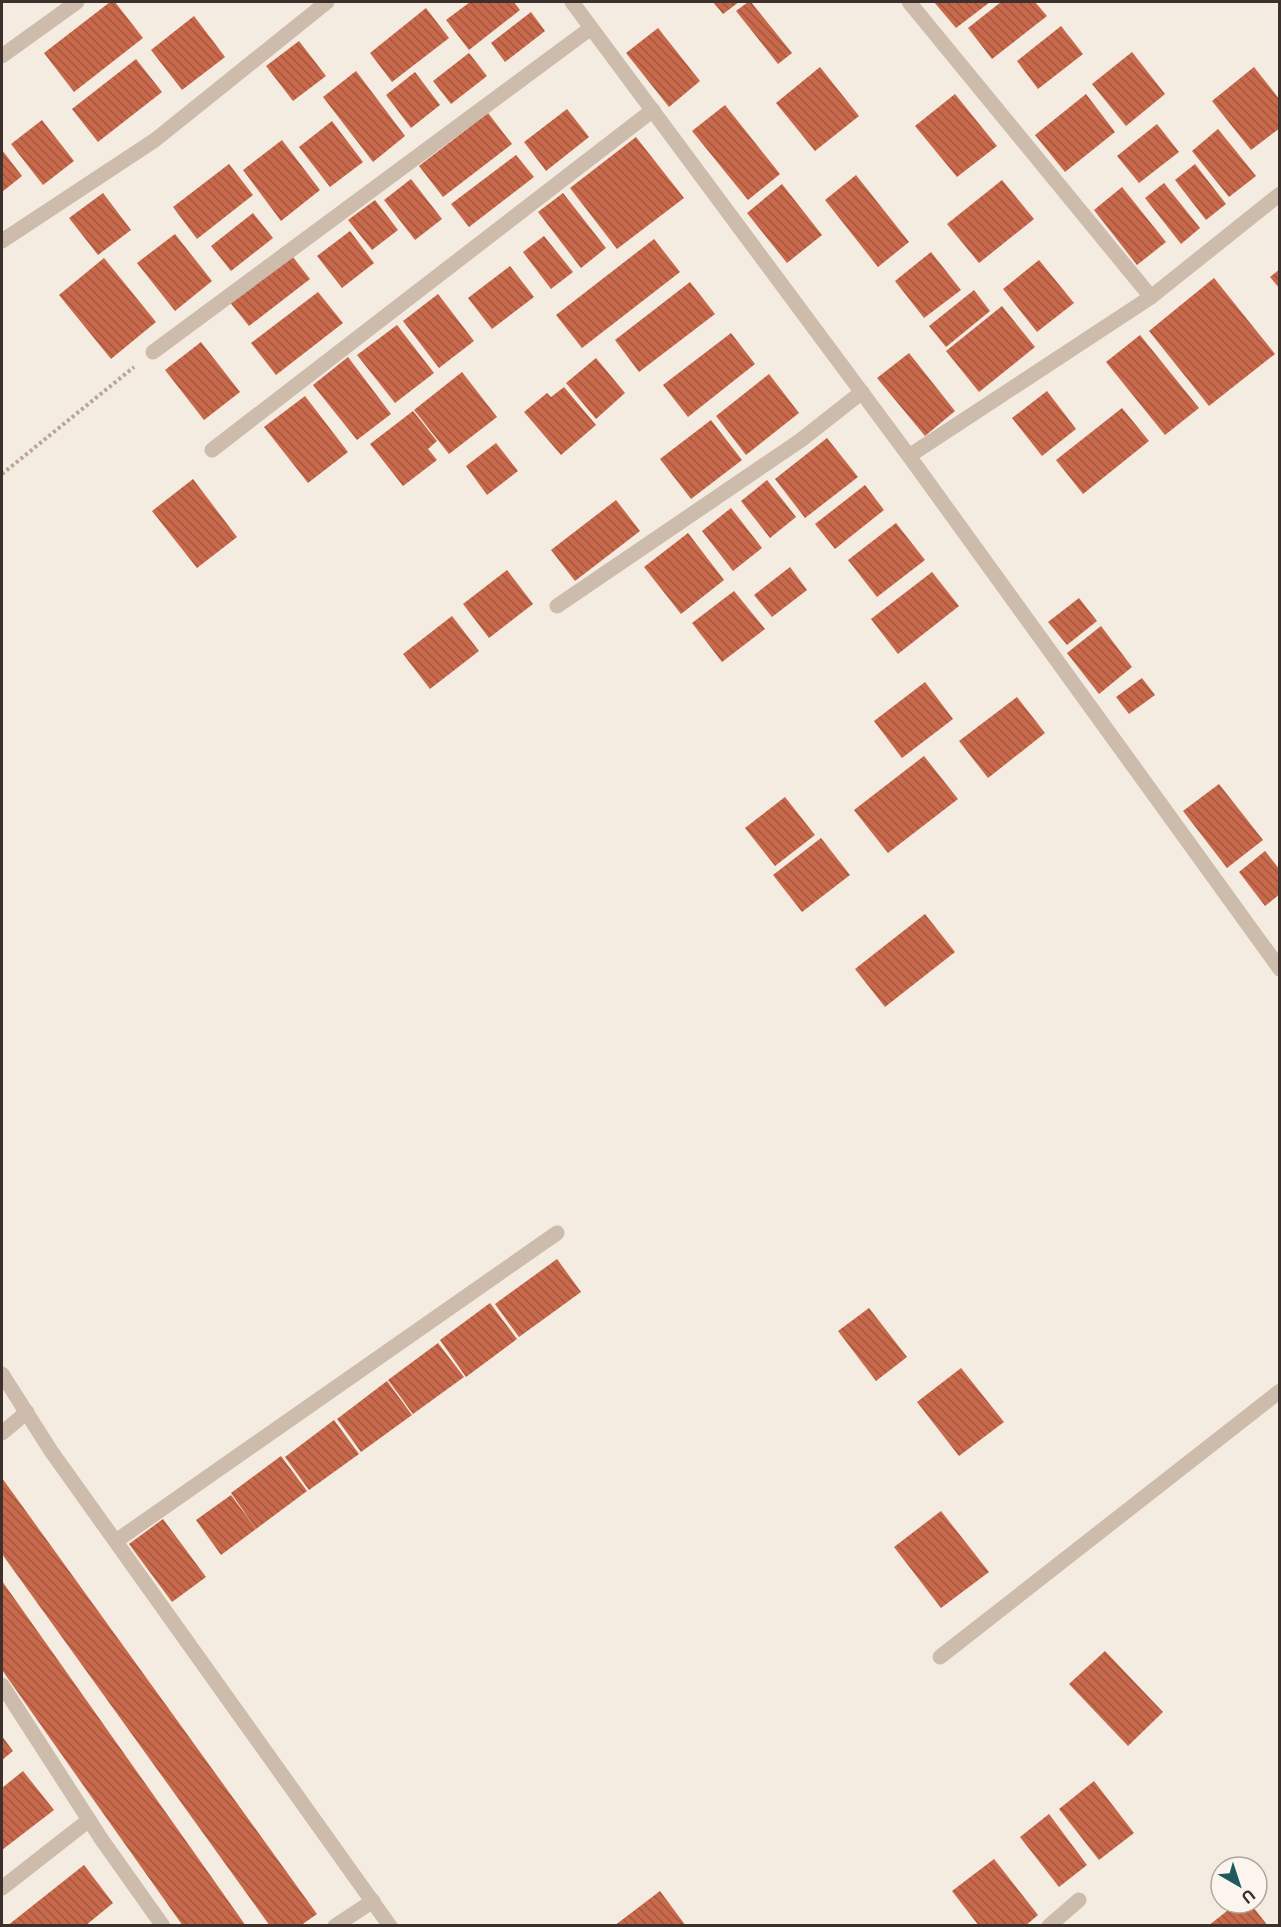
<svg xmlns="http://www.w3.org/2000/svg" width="1281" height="1927" viewBox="0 0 1281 1927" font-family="Inter,sans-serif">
<defs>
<pattern id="building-back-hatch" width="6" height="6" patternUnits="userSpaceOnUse" patternTransform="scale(1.5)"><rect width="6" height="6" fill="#c8694b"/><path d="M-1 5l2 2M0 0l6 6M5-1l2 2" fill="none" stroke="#a4573f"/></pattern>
</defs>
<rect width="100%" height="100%" fill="#f4ebe1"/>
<g fill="url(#building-back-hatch)">
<path d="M110 2H115L143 38 74 92 44 53Z"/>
<path d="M470 2H514L520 10 469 50 446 20Z"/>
<path d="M713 2H739L723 14Z"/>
<path d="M748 2H751L792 53 778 64 736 11Z"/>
<path d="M934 2H990L956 28Z"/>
<path d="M1001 2H1035L1047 16 992 59 968 28Z"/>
<path d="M426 8 449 38 392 82 370 53Z"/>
<path d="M531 12 545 31 505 62 491 43Z"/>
<path d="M194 16 225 57 182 90 151 50Z"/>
<path d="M1061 26 1083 54 1038 89 1017 61Z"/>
<path d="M658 28 700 81 669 107 626 53Z"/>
<path d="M299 41 326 76 293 101 266 66Z"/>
<path d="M1132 52 1165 94 1126 126 1092 84Z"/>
<path d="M469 53 487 76 451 104 433 81Z"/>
<path d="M136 59 162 92 98 142 72 109Z"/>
<path d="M820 67 859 116 815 151 776 103Z"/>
<path d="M1254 67 1280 100V128L1251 150 1212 101Z"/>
<path d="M356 71 405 136 373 162 323 97Z"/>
<path d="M415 72 440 105 411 128 386 95Z"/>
<path d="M955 94 997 146 957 177 915 126Z"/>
<path d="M1086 94 1115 132 1065 172 1035 135Z"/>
<path d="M725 105 780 174 748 200 692 131Z"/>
<path d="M567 109 589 137 546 171 524 142Z"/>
<path d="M488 113 512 144 443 197 419 166Z"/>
<path d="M42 120 74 161 43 185 11 144Z"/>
<path d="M332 121 363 162 330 187 299 147Z"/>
<path d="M1157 124 1179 152 1139 183 1117 156Z"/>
<path d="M1218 129 1256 176 1229 197 1192 151Z"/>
<path d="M636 137 684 198 617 249 570 188Z"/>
<path d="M282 140 320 190 281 221 243 170Z"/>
<path d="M2 150 22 176 2 192Z"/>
<path d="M516 155 534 177 469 227 451 204Z"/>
<path d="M229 164 253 195 197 239 173 207Z"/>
<path d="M1195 164 1226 204 1206 220 1175 180Z"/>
<path d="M856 175 909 242 878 267 825 200Z"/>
<path d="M411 179 442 219 415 240 384 200Z"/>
<path d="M1002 180 1034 219 979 263 947 224Z"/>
<path d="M1164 183 1200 228 1181 244 1145 198Z"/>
<path d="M782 184 822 235 787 263 747 213Z"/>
<path d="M1122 187 1166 242 1137 265 1094 210Z"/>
<path d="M103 193 131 230 98 255 69 218Z"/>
<path d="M563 193 606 248 581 268 538 212Z"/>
<path d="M375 200 398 230 372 250 348 220Z"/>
<path d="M253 213 273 238 231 271 211 246Z"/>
<path d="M350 231 374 263 342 288 317 256Z"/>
<path d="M175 234 212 281 175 311 137 263Z"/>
<path d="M544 236 573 272 551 289 523 252Z"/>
<path d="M654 239 680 272 582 348 556 315Z"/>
<path d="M289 252 310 279 249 326 228 300Z"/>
<path d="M931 252 961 290 924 318 895 281Z"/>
<path d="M104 258 156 322 111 359 59 295Z"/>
<path d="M1039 260 1074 303 1037 332 1003 289Z"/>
<path d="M510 266 534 297 492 329 468 298Z"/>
<path d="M1280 269V289L1270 277Z"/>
<path d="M1214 278 1275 354 1209 406 1149 331Z"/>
<path d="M690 282 715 314 639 372 615 340Z"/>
<path d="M974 290 990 311 946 347 929 326Z"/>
<path d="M318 292 343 323 276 375 251 343Z"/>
<path d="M438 294 474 341 439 368 403 321Z"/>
<path d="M1002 306 1035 347 979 392 946 351Z"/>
<path d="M397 325 434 373 395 403 357 355Z"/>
<path d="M731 333 755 364 688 417 663 385Z"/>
<path d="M1140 335 1199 408 1165 435 1106 362Z"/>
<path d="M201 342 240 392 204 420 165 370Z"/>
<path d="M909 353 955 411 925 436 877 378Z"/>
<path d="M348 357 391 414 357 440 313 385Z"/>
<path d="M596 358 625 393 596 419 566 383Z"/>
<path d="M462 372 497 417 449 454 414 410Z"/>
<path d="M769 374 799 413 746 455 716 416Z"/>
<path d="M564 387 596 425 561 455 524 412 547 393 551 397Z"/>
<path d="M1047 391 1076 429 1042 456 1012 418Z"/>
<path d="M305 396 348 452 308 483 264 427Z"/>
<path d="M1122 408 1149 441 1083 494 1056 460Z"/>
<path d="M413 411 437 441 428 449 437 460 403 486 370 444Z"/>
<path d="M711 420 742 460 691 499 660 459Z"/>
<path d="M827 438 858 477 805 518 775 479Z"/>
<path d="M496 443 518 471 487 495 466 466Z"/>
<path d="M193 479 237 537 197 568 152 511Z"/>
<path d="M767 480 796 517 770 538 741 501Z"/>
<path d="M865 485 884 510 835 549 815 524Z"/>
<path d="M616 500 640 531 575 581 551 550Z"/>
<path d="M731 508 762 548 733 571 702 531Z"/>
<path d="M896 523 925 560 877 597 848 560Z"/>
<path d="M688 533 724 580 681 614 644 567Z"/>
<path d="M790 567 807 590 772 617 754 595Z"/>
<path d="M507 570 533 604 489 638 463 604Z"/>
<path d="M932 572 959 606 898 654 871 619Z"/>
<path d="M734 591 765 629 722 662 692 623Z"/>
<path d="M1079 598 1097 621 1067 645 1048 622Z"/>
<path d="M452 616 479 651 430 689 403 654Z"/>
<path d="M1101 626 1132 667 1099 694 1067 653Z"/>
<path d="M1142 678 1155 695 1129 714 1116 697Z"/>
<path d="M925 682 953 719 902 758 874 721Z"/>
<path d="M1017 697 1045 733 988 778 959 741Z"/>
<path d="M924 756 958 799 888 853 854 810Z"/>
<path d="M1219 784 1263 840 1227 868 1183 811Z"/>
<path d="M785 797 815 835 775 866 745 828Z"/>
<path d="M821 838 850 875 802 912 773 875Z"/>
<path d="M1265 851 1280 870V894L1265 906 1239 872Z"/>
<path d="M925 914 955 952 885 1007 855 969Z"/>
<path d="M557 1259 581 1292 519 1337 495 1304Z"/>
<path d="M490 1303 517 1339 466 1377 440 1340Z"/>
<path d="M869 1308 907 1357 876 1381 838 1331Z"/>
<path d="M438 1343 464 1377 413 1414 388 1380Z"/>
<path d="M961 1368 1004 1422 959 1456 917 1402Z"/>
<path d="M387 1381 412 1415 361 1452 337 1419Z"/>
<path d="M334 1420 359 1454 309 1490 285 1457Z"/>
<path d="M281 1456 307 1491 256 1529 231 1493Z"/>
<path d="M2 1478 317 1914 300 1926H270L2 1554Z"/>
<path d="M231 1495 256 1529 221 1555 196 1520Z"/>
<path d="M941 1511 989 1572 941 1608 894 1547Z"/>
<path d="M163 1519 206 1577 172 1602 129 1544Z"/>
<path d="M2 1581 203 1865 246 1926H183L88 1792 2 1670Z"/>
<path d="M1105 1651 1163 1712 1128 1746 1069 1684Z"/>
<path d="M2 1736 13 1751 2 1760Z"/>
<path d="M23 1771 54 1810 2 1850V1788Z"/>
<path d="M1094 1781 1134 1833 1099 1860 1059 1809Z"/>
<path d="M1049 1814 1087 1865 1059 1887 1020 1837Z"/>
<path d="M994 1859 1038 1915 1025 1926H979L952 1891Z"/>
<path d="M84 1865 113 1903 85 1926H7Z"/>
<path d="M660 1891 686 1926H614Z"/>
<path d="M1237 1903H1250L1268 1926H1208Z"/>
</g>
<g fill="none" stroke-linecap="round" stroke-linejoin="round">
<path stroke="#b9a596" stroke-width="4" stroke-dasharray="3 3" stroke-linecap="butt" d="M2 474 134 367"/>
<g stroke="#cdbbac" stroke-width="15">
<path d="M572 2 909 456 1280 969"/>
<path d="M909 2 1151 297"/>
<path d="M2 56 77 2"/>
<path d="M2 241 155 140 327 2"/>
<path d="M153 352 591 28"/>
<path d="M212 450 653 110"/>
<path d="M909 456 1151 297 1280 194"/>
<path d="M557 606 801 440 862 392"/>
<path d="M2 1374 51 1451 390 1926"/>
<path d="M2 1433 27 1412"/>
<path d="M116 1541 557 1233"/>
<path d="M940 1657 1280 1391"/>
<path d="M2 1685 102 1840 163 1926"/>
<path d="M2 1888 89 1820"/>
<path d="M335 1926 373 1901"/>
<path d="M1049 1926 1079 1900"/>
</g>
</g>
<rect width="1281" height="1927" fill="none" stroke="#3b302b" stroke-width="6"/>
<g transform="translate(1239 1885) rotate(141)"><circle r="28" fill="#fbf5ee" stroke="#aea6a0" stroke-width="1.5"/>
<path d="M0-4.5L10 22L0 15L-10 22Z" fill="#1f5a5e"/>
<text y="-9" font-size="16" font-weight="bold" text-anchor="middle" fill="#3b302b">U</text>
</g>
</svg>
